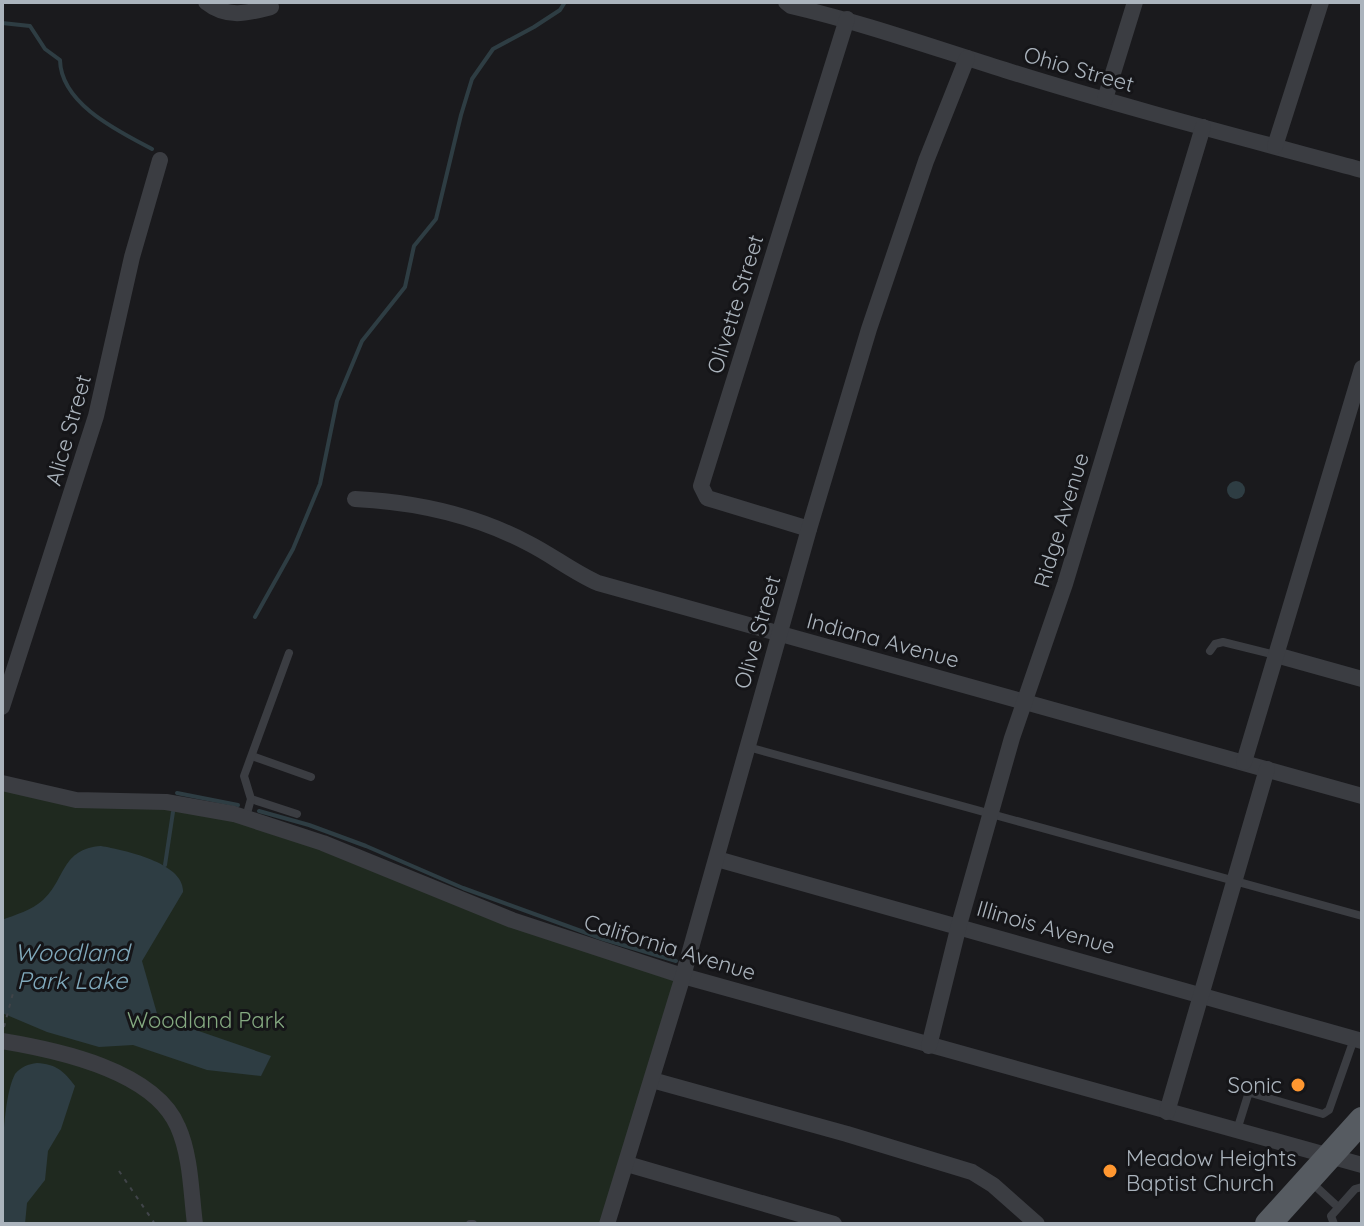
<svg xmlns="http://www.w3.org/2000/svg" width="1364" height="1226" viewBox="0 0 1364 1226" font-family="Quicksand,sans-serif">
<rect width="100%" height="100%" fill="#1a1a1d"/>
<path fill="#1f291f" d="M2 782 76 800 183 804 292 833 683 976 606 1224H2Z"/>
<g fill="#2e3d43">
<circle cx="1236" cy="490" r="9"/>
<path d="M101 846C124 850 185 863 183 892L142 961 158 1017 271 1056 261 1076 207 1070 133 1045 99 1047 47 1032 2 1013V920C15 915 32 910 43 900 66 879 61 849 101 846Z"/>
<path d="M37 1063C56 1064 64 1071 75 1086L61 1129 48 1151 45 1180 27 1203 25 1224H2C2 1188 0 1103 15 1074 21 1067 28 1064 37 1063Z"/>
</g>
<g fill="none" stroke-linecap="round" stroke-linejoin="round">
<g stroke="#2e3d43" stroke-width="4">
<path d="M2 23 30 26 45 49 60 60C61 104 118 131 152 149"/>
<path d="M255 617 293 549 320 484 337 401 362 341 405 287 414 246 436 219 461 115 472 79 493 49 534 27 560 10 565 2"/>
<path d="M177 793 238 805"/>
<path d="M259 811 309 825 366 846 463 888 603 939 676 961"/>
<path d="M165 865 173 812"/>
</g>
<g stroke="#404449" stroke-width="2" stroke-dasharray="4 6" stroke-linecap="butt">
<path d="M4 1027 13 993"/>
<path d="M119 1171 155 1224"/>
</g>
<g stroke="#3b3d42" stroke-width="8">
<path d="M1210 651 1215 644 1223 642 1276 655"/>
<path d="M748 747 1362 916"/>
<path d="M252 756 311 777"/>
<path d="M251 799 297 814"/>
<path d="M246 817 251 799 244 776 289 653"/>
<path d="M1237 1130 1248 1095 1251 1093 1323 1114 1329 1110 1354 1039"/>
<path d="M1312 1183 1338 1207"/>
<path d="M470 1224H473"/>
<path d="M1334 1224 1331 1216 1355 1189 1362 1187"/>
</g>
<g stroke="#3b3d42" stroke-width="16">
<path d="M206 2C227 19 248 13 271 7"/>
<path d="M786 2 791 6C864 23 934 48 1005 70 1123 107 1243 138 1362 170"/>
<path d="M1105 99 1135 2"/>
<path d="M1275 146 1321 2"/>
<path d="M355 499C416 502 473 514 528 543 552 555 573 572 598 583L1362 796"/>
<path d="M809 529 707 498 701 486 847 19"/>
<path d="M1276 655 1362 679"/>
<path d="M2 707 96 416 132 257 160 160"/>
<path d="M1244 762 1362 368"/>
<path d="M2 783 76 800 166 802 234 814 323 843 512 920 683 976 1362 1165"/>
<path d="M717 859 1362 1041"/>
<path d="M2 1041C57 1050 154 1070 178 1127 191 1156 191 1193 195 1224"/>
<path d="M929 1046 959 925 1012 738 1065 584 1203 127"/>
<path d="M652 1080 847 1134 972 1172 993 1185 1037 1224"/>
<path d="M1167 1112 1267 769"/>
<path d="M627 1164 834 1224"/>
<path d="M607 1224 683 976 809 529 869 329 926 161 967 58"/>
</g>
<path stroke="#565b61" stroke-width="26" d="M1268 1224 1362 1120"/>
</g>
<g fill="#ff9730" stroke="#151518" stroke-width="3">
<circle cx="1298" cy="1085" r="8"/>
<circle cx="1110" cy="1171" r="8"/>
</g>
<g text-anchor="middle" stroke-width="6" stroke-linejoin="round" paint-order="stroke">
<g font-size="22" fill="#abb4bd" stroke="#151518">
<text transform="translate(1079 69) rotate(16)" y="8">Ohio Street</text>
<text transform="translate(735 304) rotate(-73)" y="8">Olivette Street</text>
<text transform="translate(68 430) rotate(-74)" y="8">Alice Street</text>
<text transform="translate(1061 520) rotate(-73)" y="8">Ridge Avenue</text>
<text transform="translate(757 632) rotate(-74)" y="8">Olive Street</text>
<text transform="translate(883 640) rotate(15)" y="8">Indiana Avenue</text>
<text transform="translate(1046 927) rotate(16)" y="8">Illinois Avenue</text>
<text transform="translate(670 947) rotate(17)" y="8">California Avenue</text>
</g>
<g font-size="22" fill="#85aa81" stroke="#151518">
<text x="206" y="1028">Woodland Park</text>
</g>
<g font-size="22" fill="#abb4bd" stroke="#151518" text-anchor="end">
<text x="1282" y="1093">Sonic</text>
<text x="1126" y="1166" text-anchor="start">Meadow Heights<tspan x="1126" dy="25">Baptist Church</tspan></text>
</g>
<g font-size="24" font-style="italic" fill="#80a9bb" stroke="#151518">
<text x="72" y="961">Woodland<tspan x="72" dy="28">Park Lake</tspan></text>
</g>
</g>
<rect width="1364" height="1226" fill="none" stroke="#abb4bd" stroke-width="8"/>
</svg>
